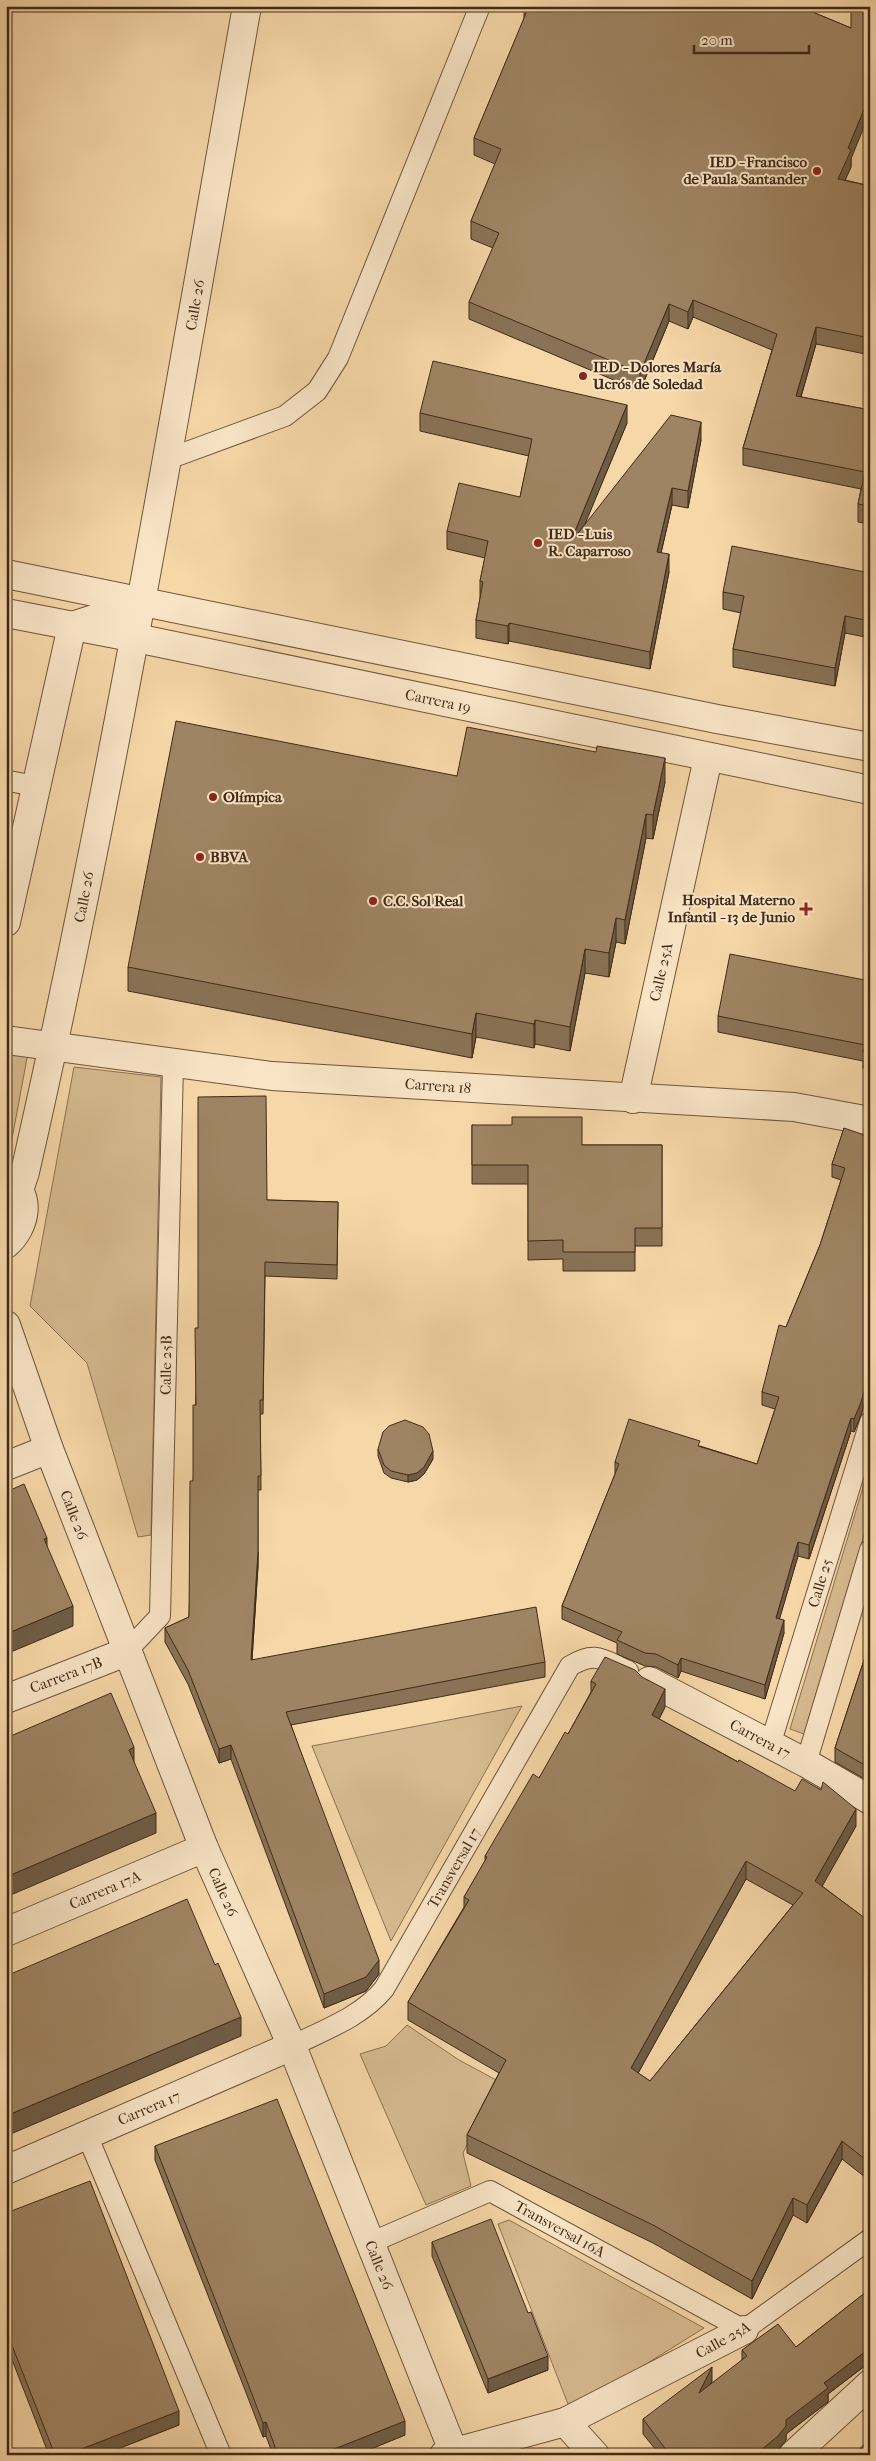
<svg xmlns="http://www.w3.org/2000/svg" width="876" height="2461" viewBox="0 0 876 2461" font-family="'IM FELL French Canon',serif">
<rect width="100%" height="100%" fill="#f6d7a8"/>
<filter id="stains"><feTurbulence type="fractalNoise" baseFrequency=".004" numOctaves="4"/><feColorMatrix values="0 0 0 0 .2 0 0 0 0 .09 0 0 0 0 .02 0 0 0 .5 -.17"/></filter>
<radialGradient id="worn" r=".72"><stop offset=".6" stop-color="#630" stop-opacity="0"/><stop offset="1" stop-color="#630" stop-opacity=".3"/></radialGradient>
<g fill="#d7ba90" stroke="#8c7254">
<path d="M6 1049 25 1051 27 1058 9 1155 6 1156Z"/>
<path d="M74 1067 161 1077 151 1535 138 1537 87 1363 30 1306Z"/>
<path d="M870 1464V1515L804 1734 790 1729Z"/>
<path d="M522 1706 391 1941 312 1746Z"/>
<path d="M407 2025 459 2060 498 2081 463 2153 471 2186 426 2205 360 2054 386 2046Z"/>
<path d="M509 2220 704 2328 606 2389 568 2404 498 2224Z"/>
</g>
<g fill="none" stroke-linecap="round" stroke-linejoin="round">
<defs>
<g id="service">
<path d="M168 459 285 416 317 391 338 358 480 6"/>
<path d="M9 781 35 786"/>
<path d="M126 1652 160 1616 173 1064"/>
<path d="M770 1745 870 1422"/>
<path d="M806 1763 870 1550"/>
<path d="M292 2046C324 2030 361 2017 384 1989L570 1666C596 1650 603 1660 628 1671"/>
<path d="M87 2135 221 2455"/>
<path d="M370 2243 490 2191 744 2330 870 2239"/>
</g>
<g id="minor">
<path d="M6 922 72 626 143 603"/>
<path d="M6 1040 272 1076 794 1107 870 1121"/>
<path d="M633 1099 708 758"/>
<path d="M6 1179C33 1193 26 1227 6 1244"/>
<path d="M19 1190 25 1172C113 786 178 396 247 6"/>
<path d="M6 1325 49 1449 204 1848 292 2046 454 2453"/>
<path d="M6 1466 49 1449"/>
<path d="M649 1681 806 1763 870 1800"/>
<path d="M6 1699 126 1652"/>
<path d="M6 1932 204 1848"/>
<path d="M6 2170 292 2046"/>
<path d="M565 2422 595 2455"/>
<path d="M444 2455 565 2422 744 2330"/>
<path d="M793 2455 870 2384"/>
</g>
<g id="tertiary">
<path d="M6 574 717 719 870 747"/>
<path d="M6 613 136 638 870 790"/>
</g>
</defs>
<use href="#service" stroke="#6e553c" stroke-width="22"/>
<use href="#minor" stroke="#6e553c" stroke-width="30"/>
<use href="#tertiary" stroke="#6e553c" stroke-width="30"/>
<use href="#service" stroke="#f9e5c6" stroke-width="20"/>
<use href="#minor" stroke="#f9e5c6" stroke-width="28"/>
<use href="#tertiary" stroke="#f9e5c6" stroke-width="28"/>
</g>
<g fill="#897255" stroke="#412a18" fill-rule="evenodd">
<path d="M524 6H798L851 28 870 6 851 159V167L845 180 870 186V355L816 344 801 397 870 410V524L858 522V504L861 489 743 465V448L772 350 693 317 688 329 669 321 640 391 469 319V302L493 248 471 239V221L495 164 474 155V138L524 19Z"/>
<path d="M420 413 627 423 584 525 701 440 688 508 672 505 661 553 669 572 650 669 509 641 508 644 476 638V620L480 599V581L485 558 447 549V531L520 497 529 456 420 431Z"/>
<path d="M870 573V638L845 633 835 686 733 667V649L741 613 723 609V592Z"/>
<path d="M457 776 665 782 653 839 646 838 625 944 616 942 609 977 585 973 570 1051 535 1044 534 1048 476 1037 472 1058 128 991V967Z"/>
<path d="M870 981V1070L863 1068V1061L718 1032V1016Z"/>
<path d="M472 1125 582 1145H662V1246H635V1271H563V1259L528 1260V1184H472Z"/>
<path d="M844 1128 868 1391 861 1415 854 1432 851 1431 809 1559 798 1556 779 1619 784 1633 765 1699 681 1671 678 1678 656 1667 645 1666 617 1654V1643L562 1619V1606L615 1474V1462L700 1446 757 1464 775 1409 762 1405V1392L786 1327 820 1245 841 1180 832 1177V1164Z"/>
<path d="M267 1200 338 1202 337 1279 265 1276 263 1414H260L261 1490H258V1566L252 1660 545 1662V1677L291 1725 379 1974 366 1991 324 2008 231 1759 219 1763 188 1684 165 1642V1628L189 1617 198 1328Z"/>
<path d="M378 1449 433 1459 424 1474 417 1480 408 1482 391 1478 384 1473 378 1456Z"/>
<path d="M870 1642V1782L835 1762V1748Z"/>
<path d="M591 1681 665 1707 659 1719 856 1826 822 1886 870 1922V2181L842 2159 807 2223 793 2215 752 2299 653 2243 467 2153V2135L499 2073 408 2020V2002L464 1907V1897L485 1861V1856L539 1778 568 1734 591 1692ZM746 1879 793 1905 650 2081 638 2073Z"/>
<path d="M155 2146 405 2435 356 2455H273L266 2436 263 2437 245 2390 155 2160Z"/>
<path d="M6 2213 179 2425 102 2455H49L6 2344Z"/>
<path d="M432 2242 548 2370 488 2393 432 2256Z"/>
<path d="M870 2287V2362L828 2394V2402L786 2434V2440L778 2450 772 2455H660L643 2434V2419L712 2381 710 2385 742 2361V2350L796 2347 865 2293V2291Z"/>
</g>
<g fill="#6f5c45" stroke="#412a18">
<path d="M870 95V112L851 159V167L838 196V179L848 148Z"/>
<path d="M693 300V317L688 329V312Z"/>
<path d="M669 304V321L640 391V373Z"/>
<path d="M816 327V344L796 413V396Z"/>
<path d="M627 405V423L573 553V536Z"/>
<path d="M701 422V440L688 508V491Z"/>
<path d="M672 488V505L657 570V552Z"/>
<path d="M669 554V572L650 669V652Z"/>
<path d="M845 616V633L835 686V668Z"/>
<path d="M509 623V641L508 644V626Z"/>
<path d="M10 642V665L6 686V663Z"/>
<path d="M665 758V782L653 839V815Z"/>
<path d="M646 814V838L625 944V920Z"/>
<path d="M616 918V942L609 977V953Z"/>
<path d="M585 949V973L570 1051V1027Z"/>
<path d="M476 1013V1037L472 1058V1034Z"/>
<path d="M535 1020V1044L534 1048V1024Z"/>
<path d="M870 1357V1371L868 1391 861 1415 854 1432V1419Z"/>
<path d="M851 1418V1431L809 1559V1545Z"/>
<path d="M433 1451V1459L424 1474 417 1480 408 1482V1475Z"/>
<path d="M47 1538V1557L44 1539Z"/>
<path d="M798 1542V1556L776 1631V1618Z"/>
<path d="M258 1552V1566L251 1674V1660Z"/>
<path d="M73 1606V1626L6 1654V1634Z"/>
<path d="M784 1620V1633L765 1699V1685Z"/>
<path d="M681 1658V1671L678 1678V1665Z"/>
<path d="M665 1689V1707L652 1733V1715Z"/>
<path d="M231 1745V1759L219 1763V1749Z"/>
<path d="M134 1747V1767L129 1750Z"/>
<path d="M856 1809V1826L815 1899V1881Z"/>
<path d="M156 1813V1833L6 1897V1877Z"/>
<path d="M746 1861V1879L631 2086V2068Z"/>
<path d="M379 1960V1974L366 1991 324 2008V1994Z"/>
<path d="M241 2017V2036L6 2136V2116Z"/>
<path d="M842 2141V2159L807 2223V2205Z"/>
<path d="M793 2198V2215L752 2299V2281Z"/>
<path d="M870 2348V2362L828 2394V2402L786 2434V2440L778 2450 772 2455H755L786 2420 824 2383Z"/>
<path d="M548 2356V2370L488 2393V2379Z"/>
<path d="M712 2367V2381L699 2407V2393Z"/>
<path d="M179 2411V2425L102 2455H66Z"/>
<path d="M405 2421V2435L356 2455H319Z"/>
<path d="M266 2422V2436L263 2437V2423Z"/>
</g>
<g fill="#9f8463" stroke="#412a18" fill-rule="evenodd">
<path d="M529 6H798L851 28V6H870V95L848 148 851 150 838 179 870 186V338L816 327 796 396 870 410V506L858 504 865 472 743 448 777 334 693 300 688 312 669 304 640 373 469 302 499 233 471 221 501 149 474 138Z"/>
<path d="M433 361 627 405 573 536 575 537 671 415 701 422 688 491 672 488 657 552 669 554 650 652 509 623 508 626 476 620 483 582 480 581 488 541 447 531 459 483 520 497 532 439 420 413Z"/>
<path d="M732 546 870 573V621L845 616 835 668 733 649 744 596 723 592Z"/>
<path d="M6 641 10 642 6 663Z"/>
<path d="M176 721 457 776 467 727 596 752 597 746 665 758 653 815 646 814 625 920 616 918 609 953 585 949 570 1027 535 1020 534 1024 476 1013 472 1034 128 967Z"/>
<path d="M730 954 870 981V1054L863 1052 865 1045 718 1016Z"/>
<path d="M266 1096 267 1200 338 1202 337 1265 265 1262 263 1400H260L261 1476H258V1552L251 1660 536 1607 545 1662 286 1712 379 1960 366 1977 324 1994 231 1745 219 1749 188 1670 165 1628 189 1617 190 1481H193V1405H196L195 1328H198V1097Z"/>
<path d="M512 1117H582V1145H662V1228H635V1252H563V1240L528 1241V1165H472V1125H512Z"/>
<path d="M844 1128 870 1137V1357L868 1378 861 1402 854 1419 851 1418 809 1545 798 1542 776 1618 784 1620 765 1685 681 1658 678 1665 656 1654 645 1653 617 1640 622 1632 562 1606 619 1464 615 1462 629 1419 700 1441 698 1446 757 1464 779 1397 762 1392 779 1325 786 1327 820 1245 845 1168 832 1164Z"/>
<path d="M405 1420 423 1427 429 1434 433 1451 424 1467 417 1473 408 1475 391 1471 384 1465 378 1449 383 1432 389 1426Z"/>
<path d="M24 1484 47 1538 44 1539 73 1606 6 1634V1492Z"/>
<path d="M870 1642V1768L835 1748Z"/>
<path d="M605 1657 635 1670 642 1677 665 1689 652 1715 738 1762 739 1760 795 1791 802 1779 821 1790 823 1782 856 1809 815 1881 870 1922V2163L842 2141 807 2205 793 2198 752 2281 653 2225 467 2135 506 2060 408 2002 469 1900 464 1897 487 1857 485 1856 533 1774 539 1778 565 1732 568 1734 596 1684 591 1681ZM746 1861 803 1893 650 2081 631 2068Z"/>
<path d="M111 1693 134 1747 129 1750 156 1813 6 1877V1738Z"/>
<path d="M187 1899 215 1965 218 1963 241 2017 6 2116V1976Z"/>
<path d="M277 2099 405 2421 319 2455H278L266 2422 263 2423 245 2376 155 2146Z"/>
<path d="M90 2181 179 2411 66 2455H55L6 2330V2213Z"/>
<path d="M491 2219 528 2313 531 2312 548 2356 488 2379 432 2242Z"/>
<path d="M870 2287V2348L824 2383 828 2388 786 2420V2426L778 2436 755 2455H670L643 2419 712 2367 699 2393 747 2356 742 2350 778 2324 796 2347 866 2292 865 2291Z"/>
<path d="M870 2439V2455H853Z"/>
</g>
<g fill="#8f2418" stroke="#f9e5c6" stroke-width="2">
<circle cx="817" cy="171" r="5"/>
<circle cx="583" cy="376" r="5"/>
<circle cx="538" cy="543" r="5"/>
<circle cx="213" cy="797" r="5"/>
<circle cx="200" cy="857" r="5"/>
<circle cx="373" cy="901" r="5"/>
<path d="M803.5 901.5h5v5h5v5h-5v5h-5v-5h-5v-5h5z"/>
</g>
<g text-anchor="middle" stroke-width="4" stroke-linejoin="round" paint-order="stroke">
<g font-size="15" font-weight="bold" fill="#412a18" stroke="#f9e5c6" text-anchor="start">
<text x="807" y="167" text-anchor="end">IED - Francisco<tspan x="807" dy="17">de Paula Santander</tspan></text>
<text x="593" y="372">IED - Dolores María<tspan x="593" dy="17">Ucrós de Soledad</tspan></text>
<text x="548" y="539">IED - Luis<tspan x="548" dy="17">R. Caparroso</tspan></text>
<text x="223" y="802">Olímpica</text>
<text x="210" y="862">BBVA</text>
<text x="795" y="905" text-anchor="end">Hospital Materno<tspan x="795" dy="17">Infantil - 13 de Junio</tspan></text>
<text x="383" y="906">C.C. Sol Real</text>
</g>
<g font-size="15" fill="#412a18" stroke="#f9e5c6">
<text transform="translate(195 305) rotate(-80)" y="5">Calle 26</text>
<text transform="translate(438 701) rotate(12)" y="5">Carrera 19</text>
<text transform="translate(84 897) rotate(-79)" y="5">Calle 26</text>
<text transform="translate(661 972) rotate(-77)" y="5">Calle 25A</text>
<text transform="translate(438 1086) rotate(4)" y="5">Carrera 18</text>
<text transform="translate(166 1365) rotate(-89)" y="5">Calle 25B</text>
<text transform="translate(74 1515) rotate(69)" y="5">Calle 26</text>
<text transform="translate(820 1583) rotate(-73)" y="5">Calle 25</text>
<text transform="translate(66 1675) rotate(-21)" y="5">Carrera 17B</text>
<text transform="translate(760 1739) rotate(28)" y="5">Carrera 17</text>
<text transform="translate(454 1868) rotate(-60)" y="5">Transversal 17</text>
<text transform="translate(105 1890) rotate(-23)" y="5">Carrera 17A</text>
<text transform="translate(223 1892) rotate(66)" y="5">Calle 26</text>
<text transform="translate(149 2108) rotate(-23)" y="5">Carrera 17</text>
<text transform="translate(560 2229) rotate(29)" y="5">Transversal 16A</text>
<text transform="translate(379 2265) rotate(68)" y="5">Calle 26</text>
<text transform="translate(723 2340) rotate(-29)" y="5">Calle 25A</text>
</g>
</g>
<rect width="876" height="2461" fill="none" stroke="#f6d7a8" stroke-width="25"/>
<rect x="8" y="8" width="861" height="2446" fill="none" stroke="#412a18" stroke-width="2.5"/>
<rect x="12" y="12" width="851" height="2436" fill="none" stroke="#412a18"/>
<path d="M694 45v8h115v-8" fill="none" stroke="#412a18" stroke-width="2.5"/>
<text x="701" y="45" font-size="15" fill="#412a18" stroke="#f9e5c6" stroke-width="4" paint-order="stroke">20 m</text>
<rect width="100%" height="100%" filter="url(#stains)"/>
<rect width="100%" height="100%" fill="url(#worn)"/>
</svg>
